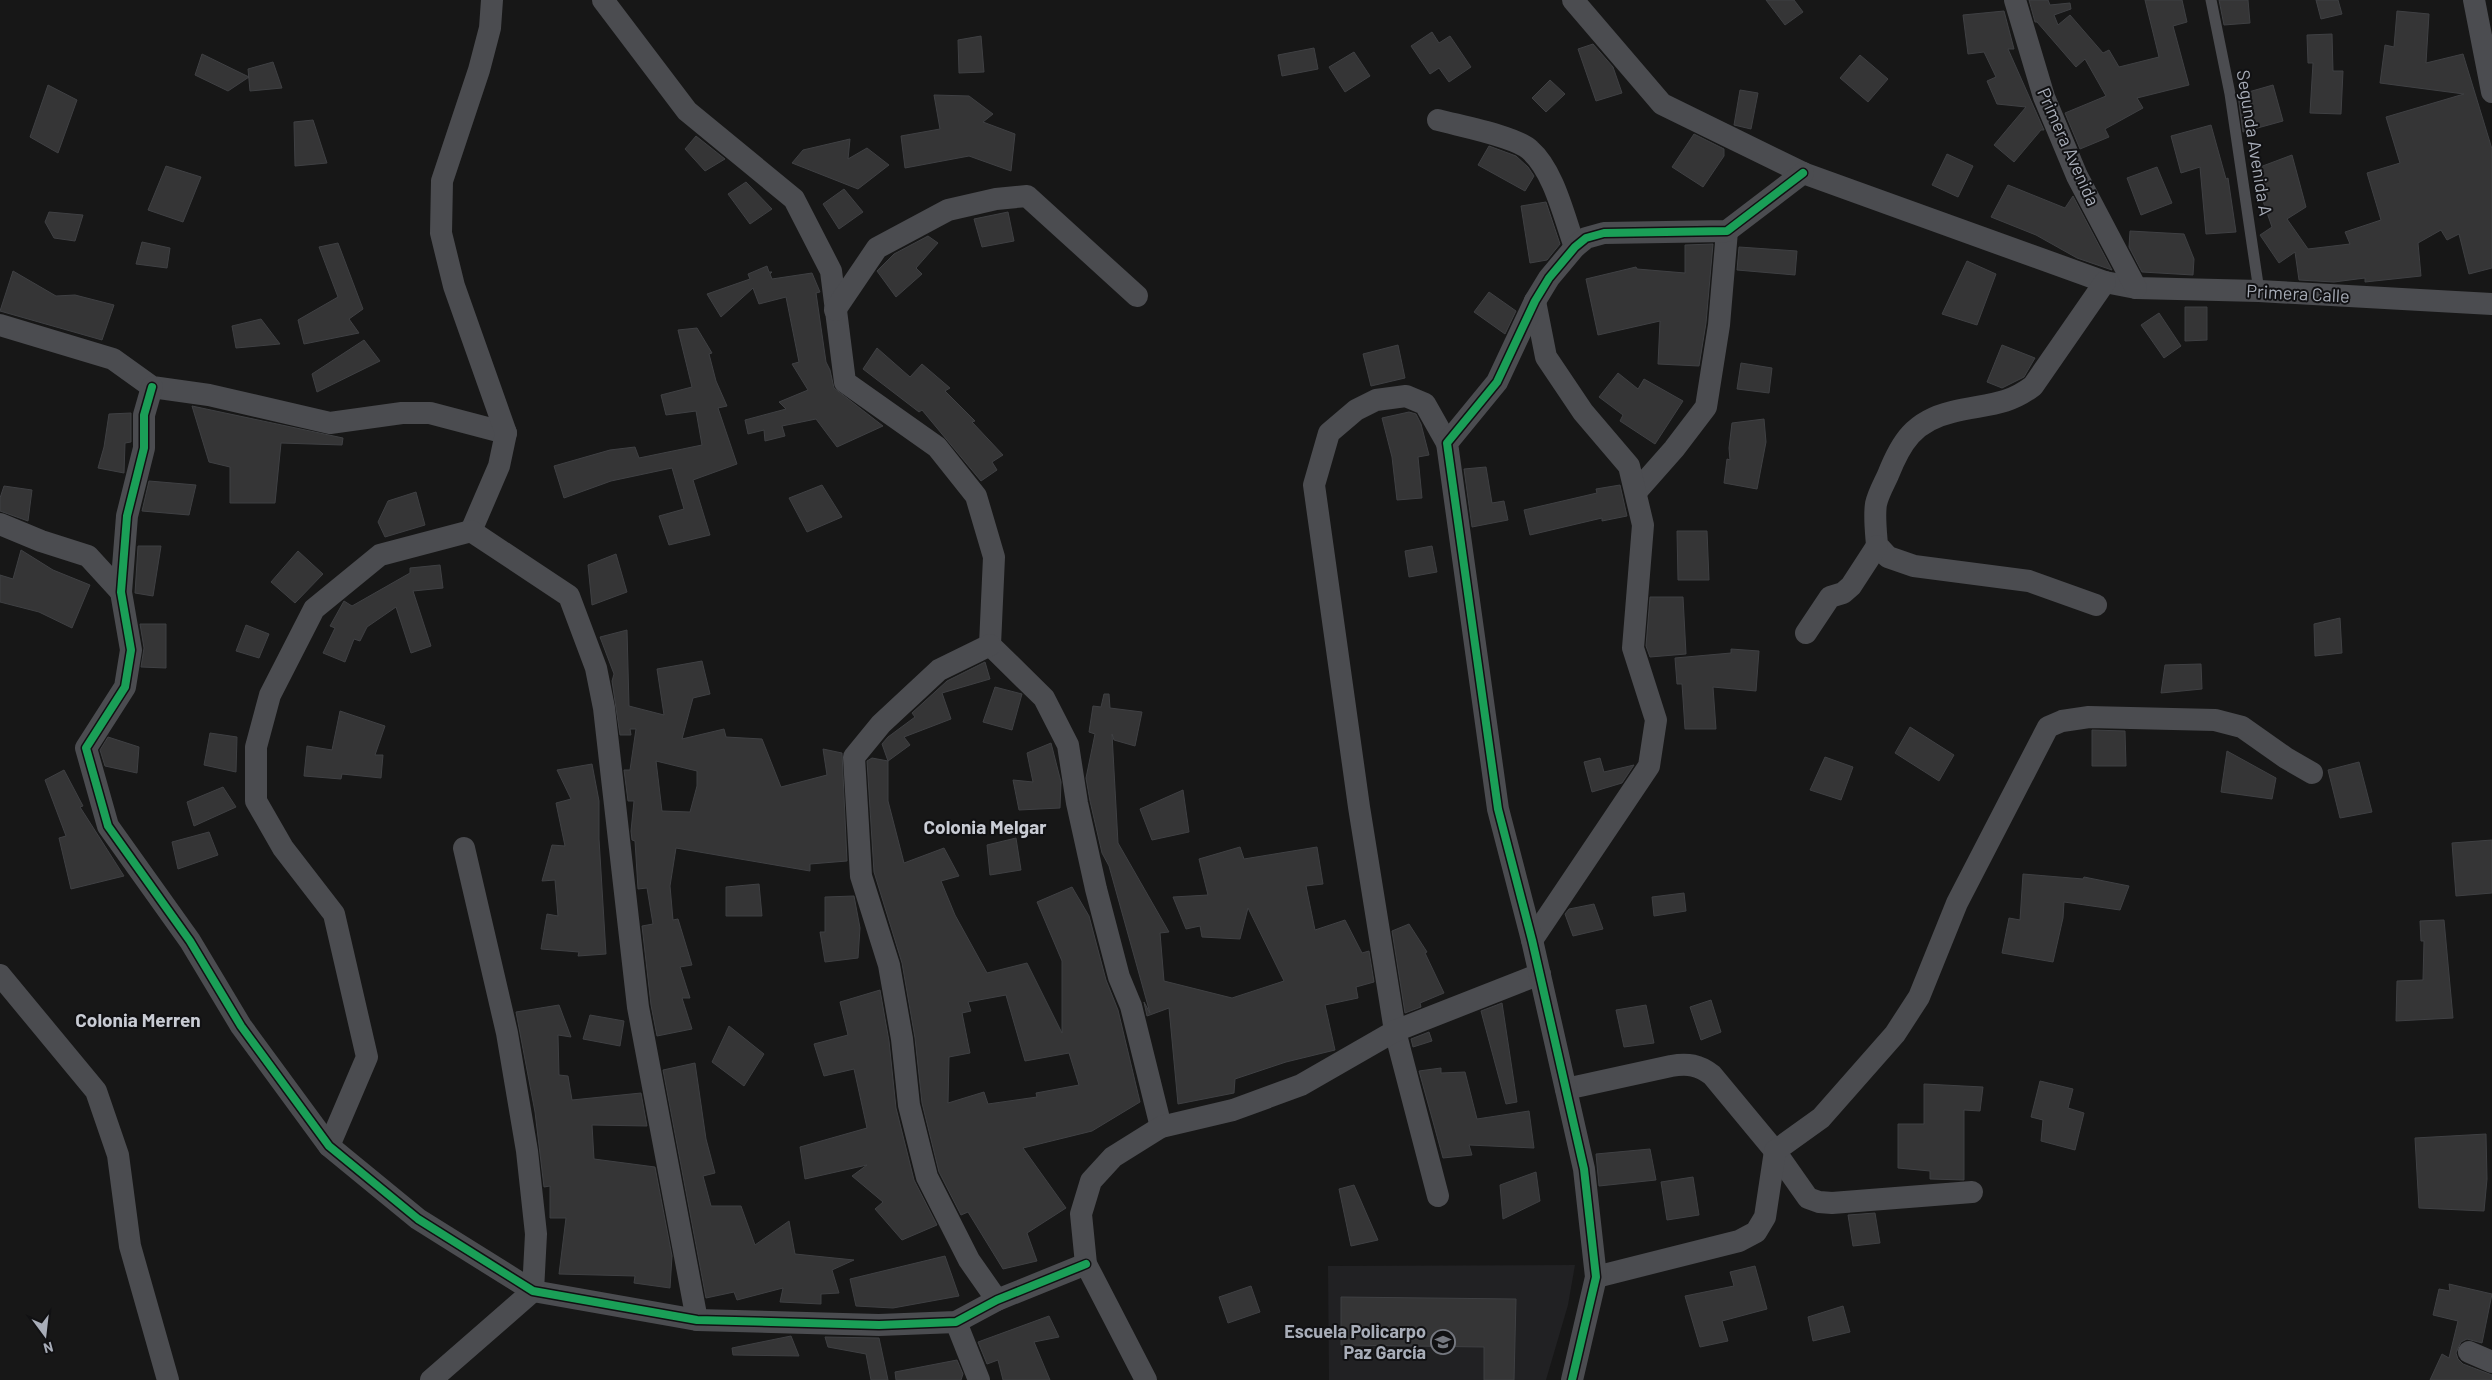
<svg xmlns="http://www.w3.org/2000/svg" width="2492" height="1380" viewBox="0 0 2492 1380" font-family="Barlow,sans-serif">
<rect width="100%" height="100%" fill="#171717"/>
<path fill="#212123" d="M1575 1265 1568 1305 1546 1380H1329L1328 1266Z"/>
<g fill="#353536" stroke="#3f4043" fill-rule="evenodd">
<path d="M1766 0H1794L1803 12 1785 25Z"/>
<path d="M2029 0H2048L2050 5 2070 3 2071 9 2054 15 2058 25 2070 15 2103 53 2109 50 2119 67 2159 57 2145 0H2182L2187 22 2173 26 2189 85 2137 98 2143 108 2105 129 2109 137 2080 149 2065 113 2106 96 2085 59 2076 67 2037 22H2035Z"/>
<path d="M2219 0H2248L2250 23 2224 25Z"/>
<path d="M2316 0H2338L2342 14 2321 19Z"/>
<path d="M2004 11 2014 49H2008L2044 130H2041L2014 162 1994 145 2026 107 1997 104 1987 81 1996 77 1984 52 1968 54 1963 15Z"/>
<path d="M2397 11 2429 14 2426 63 2463 54 2492 149V268L2469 274 2459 234 2447 240 2441 230 2418 243 2421 276 2365 282V278L2334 282 2299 280 2295 252 2279 263 2260 235 2272 227 2252 170 2292 155 2306 207 2287 219 2308 249 2350 244 2345 232 2381 220 2367 173 2400 163 2386 117 2464 94 2380 83 2385 45 2394 47Z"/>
<path d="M1432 32 1439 43 1450 36 1471 67 1449 82 1439 68 1430 74 1411 46Z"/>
<path d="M2332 34 2333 71H2343L2341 114 2310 113 2313 63H2308L2307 35Z"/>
<path d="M981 36 984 72 959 73 958 40Z"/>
<path d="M1593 44 1613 67 1622 93 1596 101 1578 49Z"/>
<path d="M1314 48 1318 69 1282 76 1278 55Z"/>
<path d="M1354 52 1370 76 1345 92 1329 67Z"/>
<path d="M202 54 249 77 228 91 195 75Z"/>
<path d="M1860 55 1888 79 1868 102 1840 78Z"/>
<path d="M273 62 282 88 250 91 248 69Z"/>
<path d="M1550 80 1565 94 1546 112 1532 98Z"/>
<path d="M48 85 77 100 58 153 30 137Z"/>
<path d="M2273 85 2283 121 2243 132 2238 95Z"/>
<path d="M1740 90 1758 93 1751 129 1734 125Z"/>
<path d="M934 95 969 96 993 114 983 122 1015 134 1011 171 969 156 905 168 901 136 940 129Z"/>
<path d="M313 120 327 163 295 166 294 122Z"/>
<path d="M2211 125 2226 179 2228 178 2236 232 2206 234 2200 167 2181 173 2171 136Z"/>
<path d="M1694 134 1724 149V156L1703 187 1672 167Z"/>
<path d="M696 136 725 159 705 171 685 149Z"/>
<path d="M850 139 848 159 867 148 889 165 858 189 792 163 803 150Z"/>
<path d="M1489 146 1516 156 1528 167 1534 176 1525 191 1478 165Z"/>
<path d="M1947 154 1973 166 1958 197 1932 185Z"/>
<path d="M166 166 201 177 183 222 148 210Z"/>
<path d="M2157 167 2172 203 2141 215 2127 178Z"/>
<path d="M746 182 772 209 750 224 728 194Z"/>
<path d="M2008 185 2065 208 2073 196 2112 270 2077 258 2036 235 1991 217Z"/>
<path d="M844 189 863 212 839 229 823 204Z"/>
<path d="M1546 202 1560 244 1547 260 1530 263 1521 206Z"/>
<path d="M49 212 83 215 75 241 54 238 45 222Z"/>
<path d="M1008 212 1014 241 982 247 974 219Z"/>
<path d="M2130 231 2184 234 2194 259 2193 275 2142 272 2129 247Z"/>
<path d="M928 236 938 243 916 268 922 274 896 297 877 271 894 254Z"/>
<path d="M142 242 170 248 167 268 136 264Z"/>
<path d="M338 243 363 309 349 319 359 333 304 344 298 320 338 297 319 247Z"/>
<path d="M1713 244 1706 323 1699 366 1658 364 1660 321 1598 335 1586 279 1636 267 1637 269 1685 273V245Z"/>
<path d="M1739 247 1797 251 1795 275 1737 270Z"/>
<path d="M1967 261 1996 274 1977 325 1942 314Z"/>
<path d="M767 266 769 272H772L770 274 772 279 812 273 820 292 816 293 826 362 830 370 834 388 883 426 837 447 816 419 782 426 785 436 765 441 764 430 748 434 745 420 786 409 779 402 808 390 792 364 799 362 786 297 759 304 753 288 721 317 707 294 750 279 748 274Z"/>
<path d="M13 271 56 296 75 295 114 305 102 340 0 311Z"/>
<path d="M1489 292 1516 311 1505 334 1474 312Z"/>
<path d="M2185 307H2207V340L2185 341Z"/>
<path d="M2159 313 2181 346 2164 358 2141 325Z"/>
<path d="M261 319 280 344 236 348 232 326Z"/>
<path d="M697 328 712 353 709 354 716 381 727 406 718 408 737 464 693 480 710 535 669 545 659 516 684 509 672 468 611 481 564 498 554 466 610 450 635 447 639 458 702 445 696 411 666 415 661 395 692 387 678 330Z"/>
<path d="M364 340 380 361 317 392 312 374Z"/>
<path d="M1398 345 1405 378 1371 386 1363 354Z"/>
<path d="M2002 345 2035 358 2024 377 2002 388 1987 382Z"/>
<path d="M877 348 910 377 922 364 950 388 945 391 975 421 972 422 1003 455 992 462 997 470 981 481 922 410 919 412 863 369Z"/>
<path d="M1741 363 1772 368 1769 393 1737 389Z"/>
<path d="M1618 373 1638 389 1644 379 1683 401 1655 444 1620 421 1623 415 1599 397Z"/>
<path d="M192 406 343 438 342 445 281 443 275 503H230V467L209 462Z"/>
<path d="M1409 412 1416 414 1421 424 1429 455 1418 457 1422 498 1397 500 1392 457 1382 418Z"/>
<path d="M131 413V442L125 443 124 473 98 468 104 447 109 414Z"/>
<path d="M1764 419 1766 442 1757 489 1724 483 1727 459 1730 460 1729 448 1732 423Z"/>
<path d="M1486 467 1492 503 1504 501 1508 520 1472 527 1464 469Z"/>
<path d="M149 481 196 485 189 515 142 511Z"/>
<path d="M822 485 842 517 807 532 789 498Z"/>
<path d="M1620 485 1627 516 1602 521V518L1530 535 1524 510 1597 493 1596 489Z"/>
<path d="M4 486 32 490 28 521 0 511V498Z"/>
<path d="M416 492 425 525 385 537 378 522 388 501Z"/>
<path d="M1677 531H1707L1709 580H1678Z"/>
<path d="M138 546H161L153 596 135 593Z"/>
<path d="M1432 546 1437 572 1409 577 1405 551Z"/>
<path d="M21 550 53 570 90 585 72 628 39 612 0 602V575L13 579Z"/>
<path d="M298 551 323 574 295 603 271 582Z"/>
<path d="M616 554 627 592 592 605 588 565Z"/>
<path d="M440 565 443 588 413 591 431 646 411 653 396 607 367 627 360 641 354 639 345 662 323 653 335 628 330 626 344 601 352 606 410 573V568Z"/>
<path d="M1650 597H1683L1686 654 1650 657 1646 646Z"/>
<path d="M2340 618 2342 653 2315 656 2314 624Z"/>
<path d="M140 624H166V668L141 667 144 648Z"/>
<path d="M246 625 269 634 259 658 236 651Z"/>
<path d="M627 630 629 706 664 715 657 669 702 661 710 694 693 698 682 739 724 729 726 737 762 739 781 787 827 775 823 749 842 753 847 861 810 864V871L676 848 670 886 673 920 678 919 692 965 680 967 690 998H682L692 1029 657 1036 651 1005 642 926 653 924 647 888 638 889 635 841 632 840 631 831 634 801H628L624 770H630L636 729H630L631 735H620L612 681 614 674 600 637ZM656 761 697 771V786L690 812 662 811Z"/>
<path d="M1731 649 1759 651 1756 691 1713 687 1716 729H1685L1682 684H1677L1675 658 1731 653Z"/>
<path d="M985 662 990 679 942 693 951 719 904 737 910 745 888 761 882 744 888 737 915 717 912 713 947 681Z"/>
<path d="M2201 664 2202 689 2161 693 2165 665Z"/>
<path d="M995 687 1022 694 1012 730 983 722Z"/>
<path d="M1104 694H1109L1110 708 1142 712 1135 746 1114 740 1112 734 1118 843 1169 932 1160 933 1164 981 1232 998 1284 981 1248 908 1240 939 1202 937 1200 926 1186 929 1173 897 1208 895 1199 859 1240 847 1244 859 1317 847 1323 884 1306 886 1315 930 1345 920 1362 953 1369 951 1374 982 1356 987 1358 998 1325 1005 1335 1050 1286 1062 1235 1079 1234 1093 1178 1104 1169 1008 1147 1016 1144 1002 1150 1013 1109 866 1102 853 1090 801 1086 778 1095 734 1089 732 1093 706 1101 707Z"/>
<path d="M340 711 385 726 375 755H383L381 778 342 774 341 779 304 776 307 746 332 750Z"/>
<path d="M1910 727 1954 755 1939 781 1895 753Z"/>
<path d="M2092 730 2125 731 2126 766H2092Z"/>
<path d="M210 733 237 737 236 772 204 765Z"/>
<path d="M108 737 139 747 137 773 105 766 100 750Z"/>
<path d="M1051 743 1061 782 1060 808 1019 810 1013 780 1033 782 1027 753Z"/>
<path d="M2227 751 2276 778 2272 799 2221 792Z"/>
<path d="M1825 757 1853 767 1841 800 1810 790Z"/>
<path d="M872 758 888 761V801L904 863 944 848 959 876 941 881 955 915 987 973 1027 963 1062 1033V961L1037 902 1072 887 1089 916 1106 980 1118 1010 1140 1102 1092 1131 1023 1148 1066 1208 1027 1233 1037 1261 1003 1269 968 1212 961 1215 939 1172 922 1103 915 1038 902 963 874 872 867 761ZM1006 995 1025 1061 1069 1053 1079 1085 1036 1093 1037 1097 988 1104 984 1092 948 1103 949 1057 970 1053 962 1013 971 1011 968 1002Z"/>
<path d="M1600 758 1604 772 1634 765 1622 783 1592 792 1584 762Z"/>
<path d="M2359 762 2372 812 2340 818 2328 770Z"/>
<path d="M592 764 599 801V839L606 954 578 956 579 952 541 949 547 914 558 916 555 880 542 881 552 845 565 846 556 803 571 799 557 770Z"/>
<path d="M64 770 83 806 80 807 124 876 71 889 59 838 66 836 45 780Z"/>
<path d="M223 787 236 807 194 826 187 802Z"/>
<path d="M1183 790 1189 832 1152 840 1140 809Z"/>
<path d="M209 832 218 855 178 869 172 842Z"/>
<path d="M1016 838 1021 870 990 875 987 845Z"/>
<path d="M2492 840V893L2456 896 2452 843Z"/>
<path d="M2023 874 2083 879 2084 877 2129 886 2120 910 2064 902 2063 918 2053 962 2002 953 2009 918 2020 920Z"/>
<path d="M759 884 762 916H726V887Z"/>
<path d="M1684 893 1686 911 1654 916 1652 897Z"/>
<path d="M854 896 860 928 858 958 825 962 820 932H825V897Z"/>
<path d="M1594 904 1603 929 1573 936 1565 914 1569 909Z"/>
<path d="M2444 920 2453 1018 2396 1021 2397 981 2423 980 2424 941H2421L2420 921Z"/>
<path d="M1409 924 1427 952 1425 953 1444 993 1420 1003 1421 1007 1405 1013 1392 931Z"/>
<path d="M880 990 889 1041 896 1108 914 1180 937 1225 902 1240 875 1209 883 1202 852 1176 867 1165 805 1179 800 1147 867 1128 854 1069 824 1076 814 1044 848 1035 840 1002Z"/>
<path d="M1711 1000 1721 1032 1701 1040 1690 1007Z"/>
<path d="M1502 1003 1517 1102 1506 1104 1481 1011Z"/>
<path d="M559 1005 571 1037 558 1035 559 1075 568 1076 572 1100 641 1093 647 1126 592 1125 594 1159 655 1167 672 1256 670 1288 634 1283 635 1276 559 1274 566 1218H550V1186L544 1187 535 1112 516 1012Z"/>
<path d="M1646 1005 1654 1043 1624 1047 1616 1010Z"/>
<path d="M590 1015 624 1021 620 1046 583 1039Z"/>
<path d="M729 1026 764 1054 744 1086 712 1062Z"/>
<path d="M1429 1032 1432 1041 1413 1047 1411 1039Z"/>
<path d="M695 1063 706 1139 715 1173 703 1176 711 1206H741L755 1245 789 1221 795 1254 854 1260 832 1270 839 1293 821 1294V1304L780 1302 783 1288 737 1300 734 1292 706 1298 663 1070Z"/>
<path d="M1441 1068V1073L1465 1072 1477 1119 1529 1111 1534 1148 1469 1145 1472 1155 1443 1158 1419 1071Z"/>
<path d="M2040 1081 2073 1089 2068 1108 2084 1113 2075 1150 2041 1141 2043 1120 2031 1117Z"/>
<path d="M1924 1084 1983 1087 1980 1111 1964 1110V1180L1930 1179V1171L1898 1168V1124H1924Z"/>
<path d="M2486 1134 2487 1179 2484 1211 2419 1208 2415 1138Z"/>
<path d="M1650 1149 1656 1180 1599 1186 1596 1154Z"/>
<path d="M1536 1172 1540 1201 1503 1219 1500 1185Z"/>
<path d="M1693 1177 1699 1215 1667 1220 1661 1182Z"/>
<path d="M1354 1185 1378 1240 1351 1246 1339 1189Z"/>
<path d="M1875 1213 1880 1243 1853 1246 1848 1215Z"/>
<path d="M945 1256 959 1296 893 1308 856 1306 850 1279Z"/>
<path d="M1755 1266 1767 1309 1722 1321 1728 1341 1700 1347 1685 1296 1734 1286 1730 1272Z"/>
<path d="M2449 1284 2492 1294 2482 1343 2467 1339 2461 1342 2456 1353 2458 1359 2463 1364 2492 1375V1380H2430L2442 1354 2449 1358 2458 1321 2433 1315 2439 1289 2450 1291Z"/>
<path d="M1251 1286 1260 1312 1228 1323 1219 1297Z"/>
<path d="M1341 1297 1516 1299 1514 1380H1484V1347L1341 1345Z"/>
<path d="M1843 1306 1850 1332 1813 1341 1808 1317Z"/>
<path d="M1049 1316 1059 1337 1034 1342 1050 1380H1003L998 1360 987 1364 978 1342Z"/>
<path d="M791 1336 799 1356 733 1355 732 1348Z"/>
<path d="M825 1337 879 1338 888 1380H871L866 1354 828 1347Z"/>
<path d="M957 1360 963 1374 961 1380H896L895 1372Z"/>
</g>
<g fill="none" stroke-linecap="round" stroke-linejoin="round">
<path stroke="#4b4c50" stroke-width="11" d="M2211 0 2230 94 2259 291"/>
<g stroke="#4b4c50" stroke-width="22">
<path d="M603 0 687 111 794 199 831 271 845 382 937 447 976 496 994 557 990 645 1044 698 1068 745 1077 803 1096 889 1119 977 1131 1006 1161 1127"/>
<path d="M1573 0 1662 104 1803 173 2105 282 2136 288 2259 291 2492 304"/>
<path d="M2015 0 2044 97 2077 176 2136 288"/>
<path d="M2474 0 2492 92"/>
<path d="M1438 120C1460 126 1515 136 1530 150 1554 171 1564 217 1575 247"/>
<path d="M835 310 877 248 948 210 996 199 1027 196 1137 296"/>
<path d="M0 325 113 359 152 387 209 395 330 423 402 413H430L506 433"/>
<path d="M152 387 144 415V448L127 516 121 592 131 650 125 687 86 748 108 826 190 941 241 1026 329 1146 418 1219 533 1291 697 1320 879 1325 956 1322 997 1300 1086 1264"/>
<path d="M1636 492 1674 449 1706 407 1719 325 1727 231"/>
<path d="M0 524 41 541 88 556 121 592"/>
<path d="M471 531 499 466 506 433 454 286 441 233 442 181 479 70 490 28 492 0"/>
<path d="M2096 605 2029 581 1914 566 1888 557 1877 545C1876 532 1874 516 1876 504 1878 494 1884 484 1888 475 1901 442 1914 421 1952 412 1983 404 2006 407 2033 386L2105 282"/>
<path d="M1806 633 1830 597 1843 593 1851 586 1877 546"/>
<path d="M990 645 939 670 881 724 854 757 861 876 889 965 902 1039 909 1105 927 1177 969 1260 997 1300"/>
<path d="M1532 940 1649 766 1656 720 1633 648 1643 525 1629 466 1583 412 1546 357 1535 301"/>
<path d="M0 975 96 1091 118 1155 130 1246 168 1380"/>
<path d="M1566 1089 1671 1066C1688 1063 1699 1065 1712 1075L1775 1151 1808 1198 1819 1202 1832 1203 1972 1192"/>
<path d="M329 1146 367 1057 334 914 283 848 256 801V747L270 695 314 609 380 555 471 531 569 596 596 668 604 708 638 1007 697 1320"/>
<path d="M1438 1196 1395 1031 1359 807 1314 485 1329 433 1356 410 1376 400 1406 396 1425 404 1447 443"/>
<path d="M1596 1277 1739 1241 1756 1232 1765 1217 1775 1151 1821 1118 1895 1034 1919 997 1957 903 2048 727 2062 721 2089 717 2215 720 2242 727 2286 758 2312 773"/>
<path d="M956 1322 979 1380"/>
<path d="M2469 1352 2492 1362"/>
<path d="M431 1380 533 1291 536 1234 527 1151 507 1033 464 848"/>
<path d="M1146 1380 1086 1264 1081 1214 1091 1181 1113 1157 1161 1127 1233 1110 1301 1085 1395 1031 1540 974"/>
<path d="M1572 1380 1596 1277 1584 1169 1532 940 1498 809 1447 443 1497 382 1535 301 1549 278 1575 247 1586 238 1604 233 1727 231 1803 173"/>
</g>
<defs>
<g id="cycleway">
<path d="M152 387 144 415V448L127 516 121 592 131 650 125 687 86 748 108 826 190 941 241 1026 329 1146 418 1219 533 1291 697 1320 879 1325 956 1322 997 1300 1086 1264"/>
<path d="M1572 1380 1596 1277 1584 1169 1532 940 1498 809 1447 443 1497 382 1535 301 1549 278 1575 247 1586 238 1604 233 1727 231 1803 173"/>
</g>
</defs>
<use href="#cycleway" stroke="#111113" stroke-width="11"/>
<use href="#cycleway" stroke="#1a9f57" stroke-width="8"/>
</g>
<defs>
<symbol id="school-ring" viewBox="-11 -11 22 22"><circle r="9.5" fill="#111113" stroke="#757880" stroke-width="1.5"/><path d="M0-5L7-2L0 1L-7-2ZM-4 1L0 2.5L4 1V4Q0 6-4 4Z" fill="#757880"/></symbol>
</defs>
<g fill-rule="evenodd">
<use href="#school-ring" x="1429" y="1328" width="28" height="28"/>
</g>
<g text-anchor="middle" stroke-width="4" stroke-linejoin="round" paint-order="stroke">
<g font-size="18" fill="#a8adb8" stroke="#111113">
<text transform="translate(2254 143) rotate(81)" y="6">Segunda Avenida A</text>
<text transform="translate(2068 147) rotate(66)" y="6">Primera Avenida</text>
<text transform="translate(2298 294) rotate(3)" y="6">Primera Calle</text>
</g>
<g font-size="18" font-weight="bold" fill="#a8adb8" stroke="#111113" text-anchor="end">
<text x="1426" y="1338">Escuela Policarpo<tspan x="1426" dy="21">Paz García</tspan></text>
</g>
<g font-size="19" font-weight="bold" fill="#c9ccd4" stroke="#111113">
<text x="985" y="834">Colonia Melgar</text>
<text x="138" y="1027">Colonia Merren</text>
</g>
</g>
<g transform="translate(45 1335) rotate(165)" stroke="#111113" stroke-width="4" paint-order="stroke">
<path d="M0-4L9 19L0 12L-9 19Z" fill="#a8adb8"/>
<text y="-8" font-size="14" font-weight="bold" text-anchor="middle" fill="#a8adb8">N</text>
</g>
</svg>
